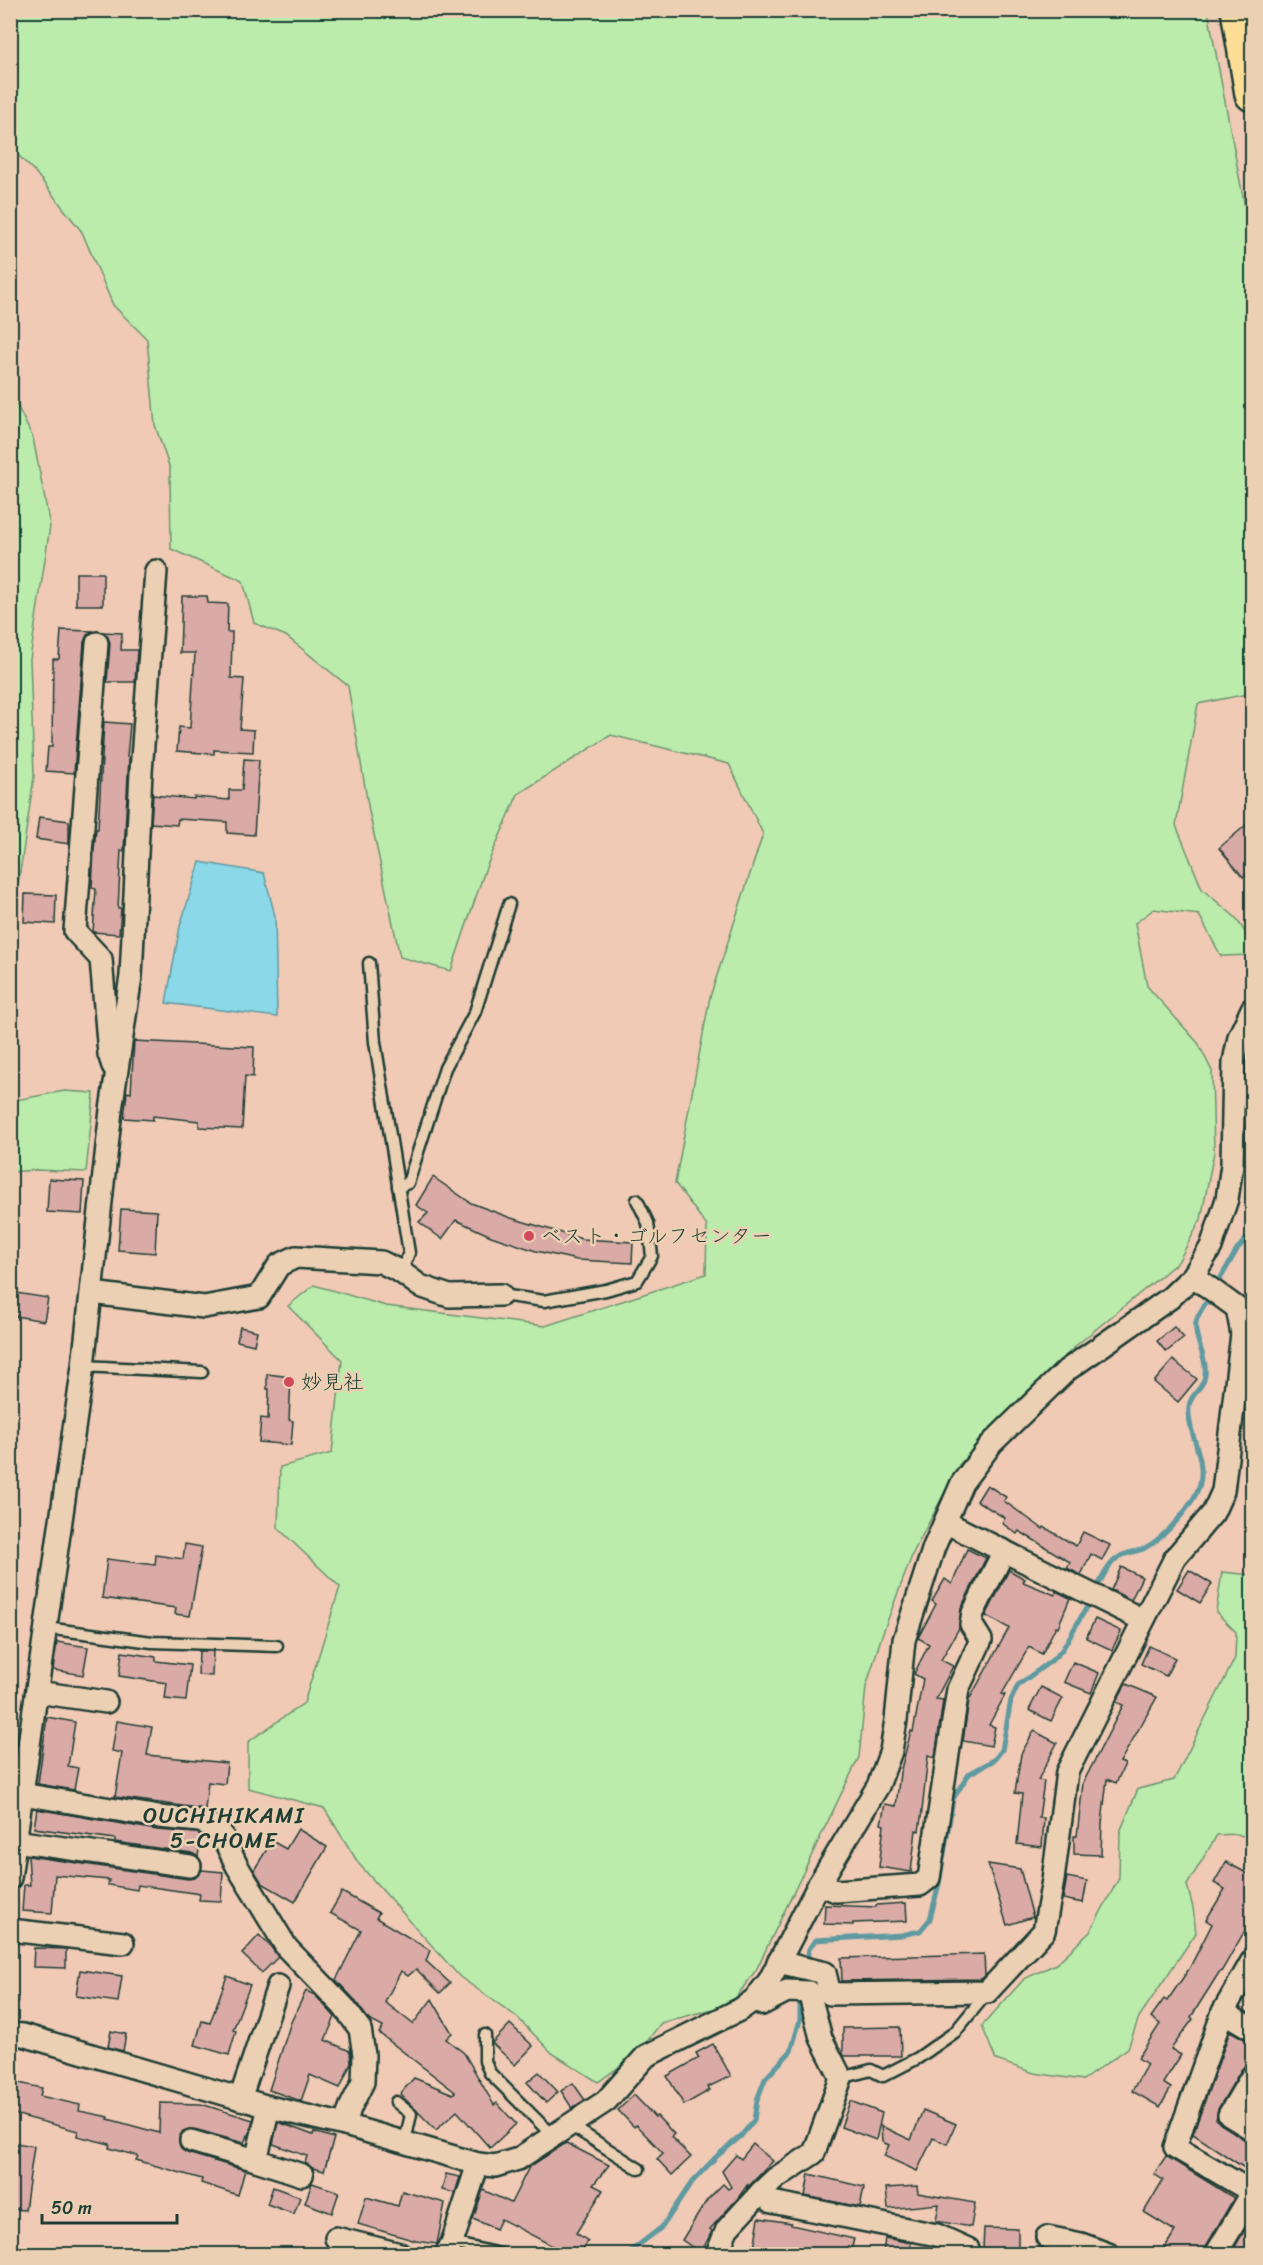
<svg xmlns="http://www.w3.org/2000/svg" width="1263" height="2265" viewBox="0 0 1263 2265" font-family="Sriracha,'Klee One',sans-serif">
<rect width="100%" height="100%" fill="#f0cab5"/>
<filter id="ink" filterUnits="userSpaceOnUse"><feTurbulence type="fractalNoise" baseFrequency=".0167" numOctaves="2"/><feDisplacementMap in="SourceGraphic" scale="12" xChannelSelector="R" yChannelSelector="G"/><feConvolveMatrix kernelMatrix="1 2 1 2 8 2 1 2 1" color-interpolation-filters="sRGB"/></filter>
<g filter="url(#ink)">
<g fill="#bbecac" stroke="#6d9470" stroke-width="1.5">
<path d="M10 11H1208L1252 245V693L1198 704 1176 825 1202 889 1235 917 1252 942V955L1221 956 1199 915 1154 909 1135 923 1147 986 1198 1043 1212 1071 1214 1152 1201 1219 1178 1262 1079 1343 1024 1395 959 1465 913 1553 882 1635 866 1687 859 1757 756 1970 731 2004 661 2023 638 2053 598 2082 552 2053 517 2017 460 1977 359 1864 324 1808 248 1788V1742L304 1703 340 1587 278 1528 280 1467 332 1453 342 1360 288 1306 314 1285 386 1306 545 1326 706 1274 707 1226 675 1183 710 997 763 834 729 764 611 735 518 794 485 870 451 971 400 957 369 811 348 686 286 636 254 623 243 581 171 549 170 469 155 425 147 339 113 305 82 232 35 172 11 148Z"/>
<path d="M11 393 33 438 50 526 30 659 34 777 11 933Z"/>
<path d="M64 1091 94 1093 86 1172 36 1170 11 1172V1101Z"/>
<path d="M1222 1572 1252 1575V1839L1237 1834 1217 1835 1187 1885 1193 1908 1196 1933 1139 2017 1128 2048 1083 2080 1034 2073 996 2060 982 2026 1024 1979 1056 1964 1090 1932 1119 1878 1120 1832 1138 1789 1174 1780 1235 1658 1236 1632 1216 1612Z"/>
</g>
<path fill="#8bd8e9" stroke="#609aa1" stroke-width="1.5" d="M200 862 264 873 275 916 277 1017 166 1003 180 926Z"/>
<g fill="none" stroke-linecap="round" stroke-linejoin="round">
<g stroke="#609aa1" stroke-width="5">
<path d="M1216 1286 1238 1248 1252 1233"/>
<path d="M1096 1590C1102 1578 1108 1564 1119 1557 1127 1552 1137 1552 1145 1548 1164 1538 1195 1504 1200 1483 1206 1455 1187 1434 1189 1407 1189 1397 1201 1389 1204 1380 1210 1359 1193 1341 1196 1322 1198 1312 1207 1302 1212 1294"/>
<path d="M806 1964 809 1949 815 1940 902 1935 920 1931 930 1919 939 1884 953 1799 969 1774 994 1760 1002 1750 1011 1700 1018 1685 1051 1661 1062 1650 1092 1598"/>
<path d="M627 2254 662 2227 692 2182 717 2156 741 2136 754 2120 757 2100 765 2079 791 2051 800 2020V1997"/>
</g>
</g>
<g fill="#daaaa7" stroke="#1f3d34" stroke-width="1.5">
<rect x="76" y="573" width="27" height="32"/>
<path d="M182 596H207L208 603 228 604 227 632H232L231 678 244 679 240 729 254 730 253 752 214 750V754L177 751 179 727 190 728 195 653H180Z"/>
<path d="M61 630 92 631 87 635 84 642 74 773 46 771 48 747H52L53 659H59Z"/>
<path d="M103 632 122 633 121 650H137L135 682H107L110 643 108 637Z"/>
<path d="M104 722 130 724 127 757H129L124 851 121 850 118 908H121L119 934 93 932 96 889 92 888 94 850 96 829H98Z"/>
<path d="M244 759 259 760 254 835 227 833V822L178 819 177 825 151 823 153 795 194 799V797L229 800V790H242Z"/>
<path d="M39 817 69 821V844L36 839Z"/>
<path d="M1252 820V869L1243 877 1219 848Z"/>
<path d="M25 894 56 895 55 924 24 922Z"/>
<path d="M134 1041 254 1047 253 1077 245 1076 242 1129 199 1127V1121L153 1116V1120L124 1118 127 1092 131 1093Z"/>
<path d="M433 1177 471 1203 511 1218 582 1239 633 1242 632 1263 577 1260 536 1251 491 1236 456 1220 442 1239 419 1222 428 1213 416 1205Z"/>
<path d="M49 1179 84 1181 82 1214 47 1212Z"/>
<path d="M121 1209 157 1211 155 1253 118 1250Z"/>
<path d="M10 1292 48 1298 44 1321 10 1315Z"/>
<path d="M240 1327 257 1331 254 1345 237 1341Z"/>
<path d="M1174 1327 1184 1338 1166 1352 1157 1341Z"/>
<path d="M1173 1360 1197 1379 1178 1402 1154 1382Z"/>
<path d="M267 1374 291 1377 289 1420 293 1421 291 1445 259 1442 261 1418 268 1419 269 1389H267Z"/>
<path d="M987 1485 1006 1497 1004 1501 1043 1529 1044 1527 1076 1546 1083 1532 1110 1545 1102 1560 1091 1554 1081 1575 1067 1568 1070 1562 1019 1531 1017 1534 1002 1523 1005 1518 977 1501Z"/>
<path d="M185 1544 202 1547 190 1616 175 1614 176 1608 102 1598 107 1559 155 1565 156 1555 183 1559Z"/>
<path d="M967 1549 986 1558 961 1608 959 1628 941 1660 953 1666 936 1699 943 1700 935 1758 928 1756 922 1811 919 1831 916 1830 911 1872 879 1867 884 1825 881 1824 885 1804 896 1806 900 1773 911 1731 913 1732 923 1679 914 1674 929 1644 918 1638 936 1604 932 1601 945 1579 952 1584Z"/>
<path d="M1121 1567 1142 1577 1131 1600 1111 1590Z"/>
<path d="M1009 1570 1025 1579 1023 1582 1055 1595 1056 1591 1070 1598 1058 1627 1056 1626 1042 1654 1029 1647 1002 1694 1005 1695 989 1725 995 1727 991 1746 963 1741 969 1700 1009 1628 986 1616Z"/>
<path d="M1189 1570 1212 1584 1200 1603 1177 1589Z"/>
<path d="M1095 1619 1121 1631 1112 1650 1086 1638Z"/>
<path d="M57 1642 88 1647 83 1675 53 1670Z"/>
<path d="M1149 1646 1175 1658 1166 1676 1141 1664Z"/>
<path d="M199 1651H213L212 1676 198 1675Z"/>
<path d="M122 1652 156 1657V1661L190 1665 186 1701 165 1699 167 1683 119 1676Z"/>
<path d="M1073 1662 1099 1673 1091 1693 1064 1682Z"/>
<path d="M1126 1684 1157 1697 1120 1762 1125 1764 1116 1783 1107 1779 1102 1823 1101 1855 1074 1854V1836H1077L1083 1783 1123 1705 1116 1702Z"/>
<path d="M1041 1687 1063 1698 1051 1721 1029 1710Z"/>
<path d="M47 1717 75 1722 68 1766 78 1768 74 1790 38 1784Z"/>
<path d="M117 1721 152 1727 147 1755 227 1763 225 1784 208 1782 205 1809 115 1797 122 1753 112 1751Z"/>
<path d="M1034 1731 1057 1743 1038 1780 1044 1781 1039 1818H1044L1042 1847 1017 1844 1022 1794 1015 1793 1021 1754Z"/>
<path d="M10 1739H17L12 1777H10Z"/>
<path d="M37 1809 157 1830 197 1833 201 1835 198 1857 192 1853 115 1842V1839L34 1828Z"/>
<path d="M298 1829 327 1847 295 1902 262 1883 254 1870 272 1841 286 1849Z"/>
<path d="M28 1856 188 1879 195 1878 202 1870 223 1872 221 1901 199 1900 200 1894 138 1885 137 1890 108 1885 109 1880 55 1875 52 1913 22 1911 24 1885H30Z"/>
<path d="M1226 1862 1252 1876V1918L1221 1972 1220 1971 1191 2017 1193 2019 1171 2049 1181 2055 1163 2083 1171 2088 1160 2107 1132 2091 1147 2064 1138 2058 1160 2024 1151 2017 1164 1999 1167 2001 1189 1969 1212 1924 1206 1920 1225 1889 1214 1883Z"/>
<path d="M988 1864 1020 1869 1033 1917 1007 1925Z"/>
<path d="M1067 1877 1087 1881 1083 1903 1063 1899Z"/>
<path d="M342 1892 379 1913 376 1918 430 1950 426 1961 450 1983 440 1993 416 1969 408 1976 401 1971 385 2002 413 2024 432 1999 452 2033 446 2039 464 2053 494 2105 497 2103 516 2124 490 2148 457 2111 436 2130 400 2094 414 2078 453 2094 455 2092 379 2033 383 2027 369 2020 353 1998 336 1980 361 1930 330 1913Z"/>
<path d="M906 1903 907 1921 853 1923V1925L824 1924 825 1905 876 1907V1905Z"/>
<path d="M259 1935 271 1947 278 1957 262 1973 242 1954Z"/>
<path d="M34 1948 66 1949V1968L33 1967Z"/>
<path d="M984 1954 985 1976 981 1979 842 1981 841 1958Z"/>
<path d="M80 1970 122 1976 118 2002 76 1996Z"/>
<path d="M227 1976 250 1985 233 2030 236 2031 229 2055 195 2045 202 2021 210 2023Z"/>
<path d="M306 1991 315 1995 335 2017 325 2040 350 2051 351 2063 340 2088 310 2075 301 2101 269 2090 291 2022Z"/>
<path d="M510 2024 533 2046 515 2065 492 2043Z"/>
<path d="M900 2027 901 2056H844L843 2053V2028Z"/>
<path d="M111 2031 126 2034 123 2051 108 2047Z"/>
<path d="M1230 2031 1252 2043V2063L1246 2065 1241 2070 1218 2109 1216 2120 1252 2145V2173L1193 2134Z"/>
<path d="M713 2044 731 2076 708 2087 710 2090 684 2105 667 2076 699 2058 696 2053Z"/>
<path d="M539 2072 558 2092 546 2103 527 2082Z"/>
<path d="M10 2081 42 2088 40 2096 80 2105 79 2111 109 2117 108 2119 159 2133 160 2103 201 2104 253 2120 249 2136 247 2135 244 2143 194 2129 183 2131 179 2138 181 2149 187 2153 245 2170 238 2195 201 2183 202 2179 136 2160 138 2156 109 2148 110 2144 77 2136 78 2131 10 2113Z"/>
<path d="M573 2083 585 2100 572 2108 561 2091Z"/>
<path d="M634 2095 655 2117 657 2116 674 2134 671 2137 691 2157 672 2175 657 2159 663 2153 636 2125 634 2127 618 2110Z"/>
<path d="M850 2101 882 2113 876 2140 841 2127Z"/>
<path d="M923 2110 956 2124 947 2144 933 2138 917 2171 884 2156 889 2145 882 2142 881 2126 911 2140Z"/>
<path d="M278 2122 313 2135 314 2132 334 2138 324 2171 312 2168 305 2163 307 2156 273 2144Z"/>
<path d="M10 2142 34 2146 25 2210 10 2209Z"/>
<path d="M566 2143 609 2165 593 2185 603 2190 576 2233 588 2241 580 2254H568L501 2219 496 2229 473 2219 483 2190 511 2203 529 2167Z"/>
<path d="M753 2144 773 2161 747 2188 748 2184 738 2198 710 2229 712 2231 701 2253 682 2240 707 2200 723 2184 728 2189 731 2187 722 2171 736 2155 741 2159Z"/>
<path d="M1166 2156 1234 2198 1205 2248 1203 2254H1161L1175 2231 1144 2212 1163 2180 1154 2174Z"/>
<path d="M446 2174 460 2177 455 2193 442 2190Z"/>
<path d="M809 2174 864 2187 860 2207 805 2196Z"/>
<path d="M312 2183 339 2192 332 2213 305 2203Z"/>
<path d="M917 2186 918 2193 975 2203 971 2227 936 2221 939 2204 888 2209 886 2188Z"/>
<path d="M273 2187 300 2197 294 2214 267 2204Z"/>
<path d="M402 2191 445 2203 437 2244 416 2241 358 2224 366 2197 398 2206Z"/>
<path d="M1252 2217V2254H1231Z"/>
<path d="M759 2218 791 2223V2225L854 2239 850 2254H753Z"/>
<path d="M984 2228 1018 2229V2251L983 2250Z"/>
<path d="M885 2238 911 2243 910 2254H883Z"/>
</g>
<g fill="none" stroke-linecap="round" stroke-linejoin="round">
<defs>
<g id="lane">
<path d="M369 963 375 1042 409 1253 401 1272"/>
<path d="M398 1187 408 1183 445 1068 475 1012 509 904"/>
<path d="M501 1295 544 1301 606 1290 637 1281 652 1256 648 1223 637 1200"/>
<path d="M83 1366 202 1372"/>
<path d="M46 1628 152 1642 277 1646"/>
<path d="M485 2035V2061L490 2073 553 2136"/>
<path d="M841 2078 871 2070 883 2076 918 2058 955 2032 987 1993"/>
<path d="M396 2102 411 2114 405 2142"/>
<path d="M570 2125 639 2169"/>
<path d="M452 2243 500 2254"/>
</g>
<g id="street">
<path d="M97 643 75 931 101 959 109 1054 113 1066"/>
<path d="M1193 1276 1237 1308 1242 1334 1252 1338"/>
<path d="M92 1293 204 1307 259 1297 279 1265 296 1257 381 1262 401 1272 420 1286 449 1296 501 1295"/>
<path d="M945 1522 1143 1620"/>
<path d="M37 1692 106 1702"/>
<path d="M22 1794 159 1817 200 1821 219 1829 237 1866 287 1948 343 2006 360 2029 364 2055 363 2082 350 2108 345 2125"/>
<path d="M15 1841 190 1866"/>
<path d="M10 1878 83 1366 111 1110 131 976 141 772 156 571"/>
<path d="M819 1884 836 1891 920 1885 929 1878 958 1689 981 1640 971 1624 973 1613 1004 1551"/>
<path d="M10 1930 123 1943"/>
<path d="M1252 1961 1223 2012 1175 2147 1252 2192"/>
<path d="M778 1962 825 1973 830 1994 987 1992 1044 1931 1053 1880 1067 1772 1175 1558 1213 1513 1223 1491 1242 1334"/>
<path d="M1223 2012 1252 2029"/>
<path d="M10 2034 23 2035 269 2107 345 2125 478 2164 495 2166 518 2159 606 2101 646 2056 741 2009 755 1999 769 1981 819 1884 878 1786 891 1751 896 1720 904 1640 934 1547 962 1483 992 1443 1067 1370 1170 1298 1193 1276 1211 1247 1227 1199 1232 1165 1234 1062 1239 1037 1252 1009"/>
<path d="M1252 2076 1229 2115 1252 2129"/>
<path d="M240 2099 278 1986"/>
<path d="M269 2107 256 2160 302 2175"/>
<path d="M191 2141 256 2160"/>
<path d="M761 2192 772 2202 937 2235 968 2249 970 2254"/>
<path d="M1047 2237 1081 2244 1108 2254"/>
<path d="M336 2238 400 2254"/>
<path d="M446 2254 452 2243 478 2164"/>
<path d="M717 2254 727 2229 761 2192 776 2178 814 2153 841 2078 821 2038 809 1992 787 1991 762 2004 755 1999"/>
<path d="M1216 2254 1252 2193"/>
</g>
<path id="highway" d="M1238 10 1252 94"/>
</defs>
<use href="#lane" stroke="#1f3d34" stroke-width="15"/>
<use href="#street" stroke="#1f3d34" stroke-width="26"/>
<use href="#highway" stroke="#1f3d34" stroke-width="38"/>
<use href="#lane" stroke="#ecd0b3" stroke-width="10"/>
<use href="#street" stroke="#ecd0b3" stroke-width="21"/>
<use href="#highway" stroke="#fedd96" stroke-width="33"/>
</g>
</g>
<g fill="#d1495b" stroke="#ecd0b3" stroke-width="2">
<circle cx="529" cy="1236" r="6"/>
<circle cx="289" cy="1382" r="6"/>
</g>
<g text-anchor="middle" stroke-width="5" stroke-linejoin="round" paint-order="stroke">
<g font-size="21" fill="#1f3d34" stroke="#ecd0b3" text-anchor="start">
<text x="541" y="1243">ベスト・ゴルフセンター</text>
<text x="301" y="1389">妙見社</text>
</g>
<g font-size="22" letter-spacing="1.5" fill="#1f3d34" stroke="#ecd0b3">
<text x="224" y="1823">OUCHIHIKAMI<tspan x="224" dy="25">5-CHOME</tspan></text>
</g>
</g>
<rect width="1263" height="2265" fill="none" stroke="#ecd0b3" stroke-width="36"/>
<rect x="18" y="18" width="1227" height="2229" fill="none" stroke="#1f3d34" stroke-width="2" filter="url(#ink)"/>
<path d="M42 2214v9h135v-9" fill="none" stroke="#1f3d34" stroke-width="3"/>
<text x="51" y="2214" font-size="18" fill="#1f3d34" stroke="#ecd0b3" stroke-width="4.5" paint-order="stroke">50 m</text>
</svg>
